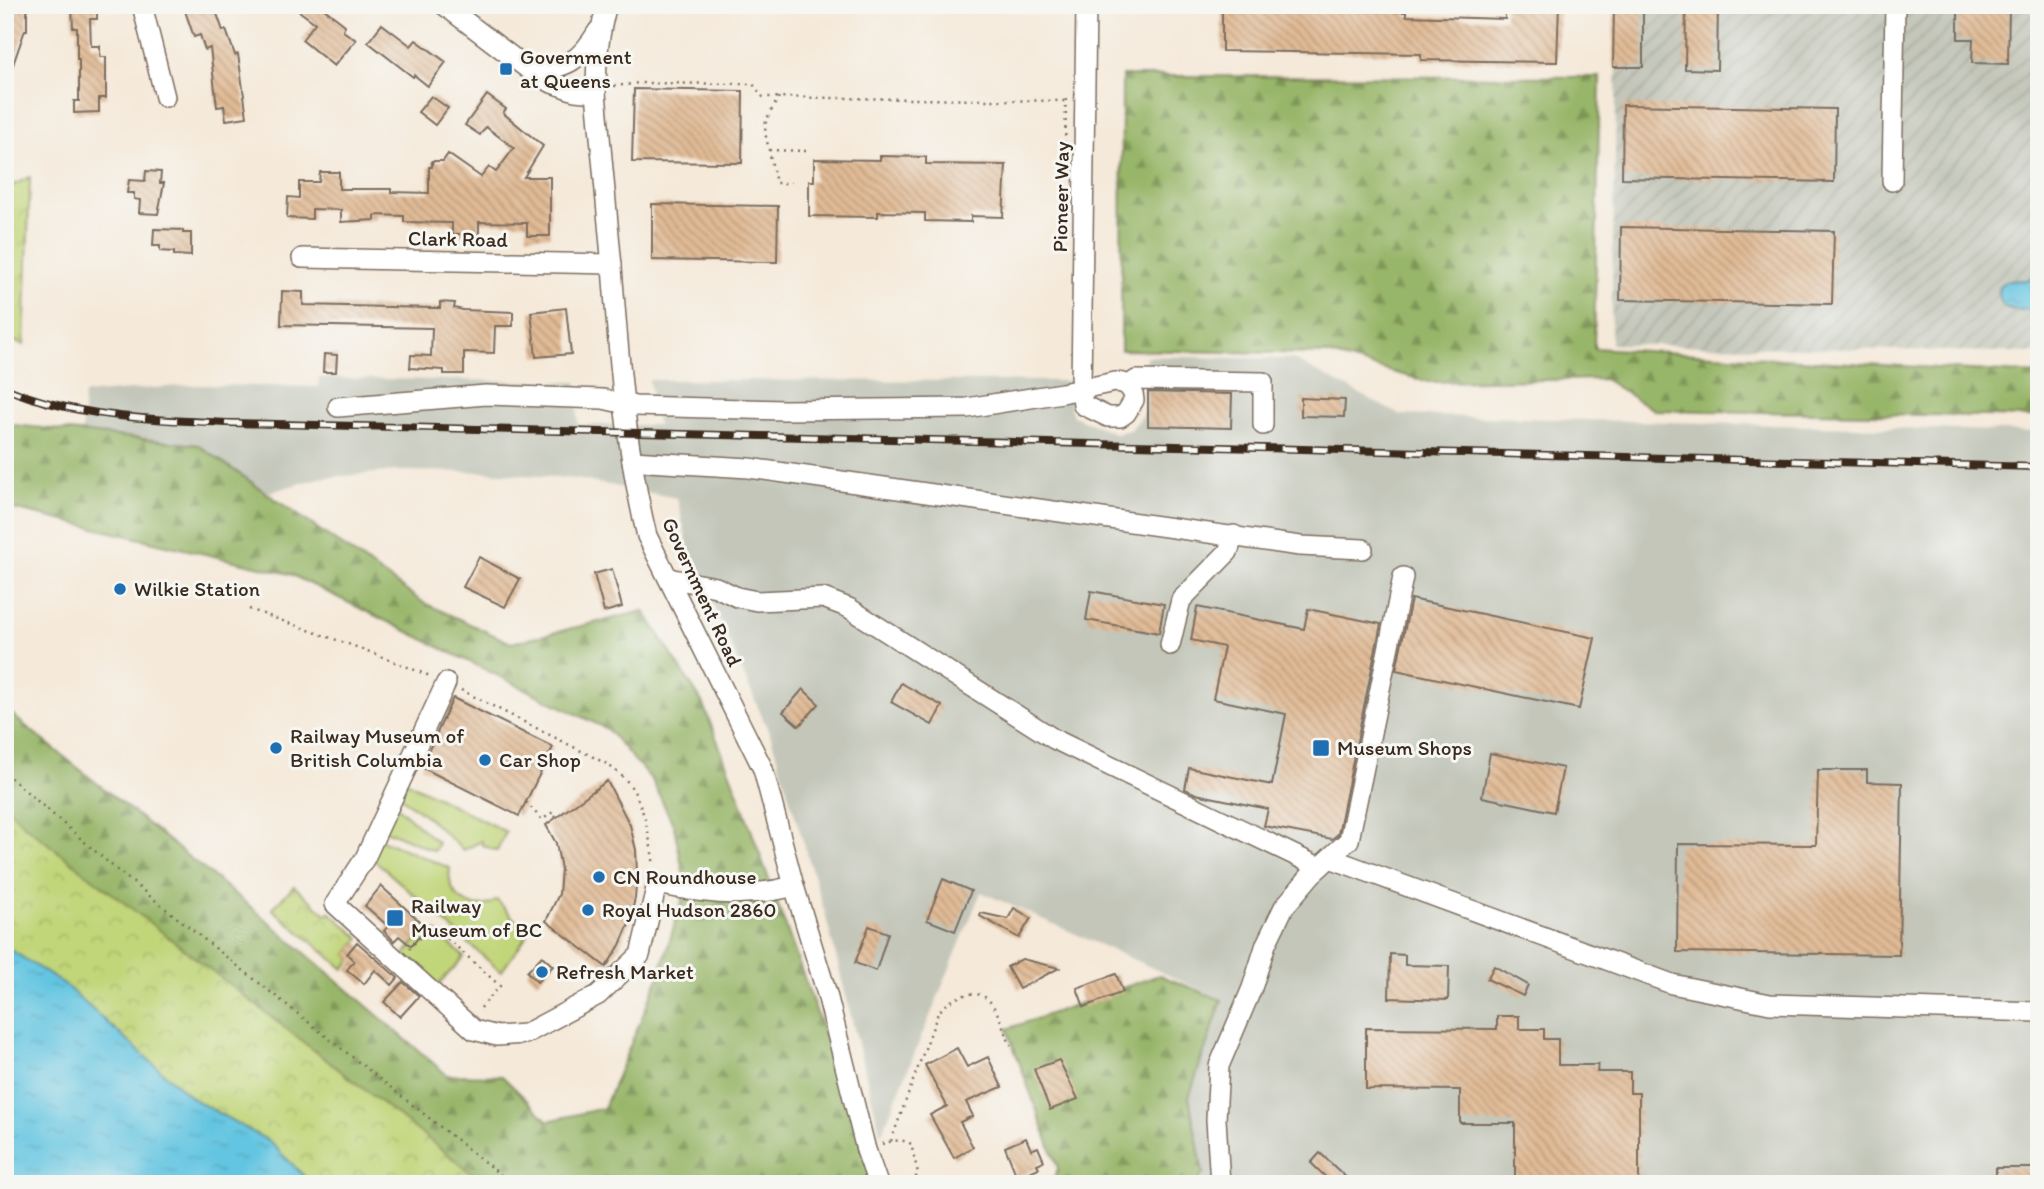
<svg xmlns="http://www.w3.org/2000/svg" width="2044" height="1189" viewBox="0 0 2044 1189" font-family="Itim,sans-serif">
<defs>
<pattern id="industrial-furrows" width="10" height="10" patternUnits="userSpaceOnUse" patternTransform="scale(1.75)"><rect width="10" height="10" fill="#c3c6b9"/><path d="M-1 1l2-2M0 10L10 0M9 11l2-2" fill="none" stroke="#a8aa9f"/></pattern>
<pattern id="forest-firs" width="22" height="20" patternUnits="userSpaceOnUse" patternTransform="scale(1.75)"><rect width="22" height="20" fill="#98b669"/><path d="M5 1l3.5 6h-7zM16 11l3.5 6h-7z" fill="#7d9456"/></pattern>
<pattern id="park-crowns" width="20" height="18" patternUnits="userSpaceOnUse" patternTransform="scale(1.75)"><rect width="20" height="18" fill="#c1d579"/><path d="M2 6a3 3 0 1 1 6 0M12 15a3 3 0 1 1 6 0" fill="none" stroke="#a7b768"/></pattern>
<pattern id="water-ripples" width="26" height="14" patternUnits="userSpaceOnUse" patternTransform="scale(1.75)"><rect width="26" height="14" fill="#63c5e1"/><path d="M2 4q2-2 4 0t4 0M15 11q2-2 4 0t4 0" fill="none" stroke="#57a9c1"/></pattern>
<pattern id="building-back-hatch" width="6" height="6" patternUnits="userSpaceOnUse" patternTransform="scale(1.75)"><rect width="6" height="6" fill="#e1bb96"/><path d="M-1 5l2 2M0 0l6 6M5-1l2 2" fill="none" stroke="#b8987a"/></pattern>
</defs>
<rect width="100%" height="100%" fill="#f6f6f2"/>
<filter id="ink" filterUnits="userSpaceOnUse"><feTurbulence type="fractalNoise" baseFrequency=".0143" numOctaves="2"/><feDisplacementMap in="SourceGraphic" scale="14" xChannelSelector="R" yChannelSelector="G"/><feConvolveMatrix kernelMatrix="1 2 1 2 8 2 1 2 1" color-interpolation-filters="sRGB"/></filter>
<filter id="wash" filterUnits="userSpaceOnUse"><feTurbulence type="fractalNoise" baseFrequency=".00686" numOctaves="4" result="noise"/><feDisplacementMap in="SourceGraphic" scale="28" xChannelSelector="R" yChannelSelector="G"/><feGaussianBlur stdDeviation="1.57" result="paint"/><feColorMatrix in="noise" values="0 0 0 0 0 0 0 0 0 0 0 0 0 0 0 0 0 1.4 0 .05"/><feComposite in="paint" operator="in"/></filter>
<g filter="url(#wash)">
<rect width="100%" height="100%" fill="#f5e9d9"/>
<path fill="url(#industrial-furrows)" d="M1618 5H2039V353L1611 344Z"/>
<path fill="#c3c6b9" d="M1146 356 1292 359 1400 415 2039 432V1184H1150L1222 999 981 892 881 1135 825 913 771 737 689 549 677 498 576 479 486 472 399 471 319 478 267 493 198 445 82 432 84 394 190 385 318 387 319 378 577 382 578 425H658L649 380 1071 381 1070 407 1073 416 1115 433 1130 430 1141 418 1146 404Z"/>
<g fill="#c1d579" stroke="#7e804c" stroke-width="2">
<path d="M405 781 506 832 497 851 482 845V841L463 850 426 816 398 795Z"/>
<path d="M394 804 438 843 434 851 383 829Z"/>
<path d="M379 839 450 868C445 896 473 916 497 900L528 934 501 972 371 857Z"/>
<path d="M436 931 464 957 437 986 404 955 422 935Z"/>
</g>
<g fill="url(#forest-firs)" stroke="#6a7044" stroke-width="2">
<path d="M1122 76 1600 77 1594 348 2039 374V417L1654 410 1604 379 1429 382 1327 354 1121 350Z"/>
<path d="M5 424 198 445 424 603 511 643 644 611 702 702 739 796 878 1184H335L5 930V707L17 719 262 916 447 1075 502 1076 548 1121 604 1108 658 979 686 887 674 826 652 780 607 729 290 574 5 507Z"/>
<path d="M1159 975 1222 1000 1189 1097 1203 1173 1196 1184H1053L1058 1168 1007 1029Z"/>
</g>
<g fill="url(#park-crowns)" stroke="#7e804c" stroke-width="2">
<path d="M30 177 24 345 5 337V189Z"/>
<path d="M5 806 24 825 486 1184H5Z"/>
<path d="M294 886 327 915 329 912 360 938 347 954 352 959 344 969 272 909Z"/>
</g>
<g fill="url(#water-ripples)" stroke="#4f7880" stroke-width="2">
<path d="M2039 270V309C2015 309 1998 316 1999 286L2006 281 2028 280Z"/>
<path d="M5 946 65 985 193 1099 269 1141 312 1184H5Z"/>
</g>
<g id="blocks">
<g fill="url(#building-back-hatch)">
<path d="M5 5H27V30H25L7 82H5Z"/>
<path d="M183 5H214L223 31 226 30 235 55 238 54 247 117 226 120 224 106 217 107 210 48 205 50 200 35 194 37Z"/>
<path d="M291 5H319L345 25 343 31 356 40 334 66 302 40 315 23Z"/>
<path d="M1505 5H1559L1557 62 1421 60V54L1222 51V9L1406 12V16L1505 19Z"/>
<path d="M1614 5H1643V67H1613Z"/>
<path d="M1686 5H1718L1717 70 1685 69Z"/>
<path d="M1958 5H2009L2008 64 1972 63 1973 39H1958Z"/>
<path d="M72 6H97V19H90L91 46H100V57H106V98H99V112L74 113V101H79V59H77V28H73Z"/>
<path d="M382 24 411 46 416 40 446 62 428 86 414 75 413 77 368 42Z"/>
<path d="M634 89 743 91 742 163 632 162Z"/>
<path d="M487 95 506 109 503 113 543 146 524 177H550V236H527V223L479 222V234H452V223L404 222V216L375 215V220L341 222V210L312 209V219L287 218 288 197 299 198V182H319L320 172H339V189H391V192L429 193V167H432V161H443L448 154 481 177 489 167 496 172 514 148 486 127 480 135 465 125Z"/>
<path d="M431 96 448 108 435 125 418 112Z"/>
<path d="M1623 105 1835 109 1834 182 1622 178Z"/>
<path d="M880 156 926 157V164L1006 165 1003 217 971 216V222L925 221V213L878 212V217L809 216V181H814V159L880 160Z"/>
<path d="M146 171 161 172 160 183H164L158 214 139 213 140 200 134 199V193H127L129 180 145 181Z"/>
<path d="M652 204 778 206 777 262 652 260Z"/>
<path d="M1621 227 1834 231 1832 304 1620 300Z"/>
<path d="M154 229 183 230V233H191V256L174 255V252L160 251V246H153Z"/>
<path d="M282 291 303 292V305L433 308H440V302L455 303 454 308 463 310 513 312V326H495L494 353 464 352V374H444V370L410 368 411 355 431 356 432 328 281 325Z"/>
<path d="M566 308 571 354 536 357 531 312Z"/>
<path d="M324 354 337 355 336 372H323Z"/>
<path d="M1148 392 1232 394 1231 428 1148 426Z"/>
<path d="M1301 398 1345 400 1344 417 1301 416Z"/>
<path d="M479 557 520 579 505 607 463 587Z"/>
<path d="M612 569 622 607 604 612 594 574Z"/>
<path d="M1091 591 1164 604 1159 633 1086 620Z"/>
<path d="M1411 599 1595 638 1579 709 1396 670Z"/>
<path d="M1197 607 1304 629 1308 609 1381 624 1338 834 1332 839 1264 826 1268 809 1196 794 1185 789 1189 768 1272 785 1286 714 1213 699 1224 647 1191 640Z"/>
<path d="M901 683 942 706 932 725 891 702Z"/>
<path d="M803 689 819 704 799 726 783 712Z"/>
<path d="M453 698 553 747 519 816 421 767Z"/>
<path d="M1490 753 1563 768 1554 812 1482 797Z"/>
<path d="M1818 770H1867V782L1902 783 1899 955 1677 952 1678 844 1816 845Z"/>
<path d="M607 781 630 825 636 850 637 873 635 898 629 924 620 945 606 967 546 921 559 894 561 869 556 843 546 825Z"/>
<path d="M943 879 971 891 955 931 927 920Z"/>
<path d="M381 886 427 928 411 946 399 936 394 941 384 931 388 926 365 906Z"/>
<path d="M1014 908 1031 918 1019 938 980 916 981 913 1008 919Z"/>
<path d="M869 926 888 933 876 971 855 963Z"/>
<path d="M357 942 398 978 392 985 375 970 364 984 347 970 354 961 347 954Z"/>
<path d="M1390 954 1405 955V965L1449 966 1448 1000 1389 998Z"/>
<path d="M542 956 553 966 537 982 527 972Z"/>
<path d="M1022 959 1059 968 1019 989 1007 967Z"/>
<path d="M1494 966 1528 985 1523 996 1487 979Z"/>
<path d="M1116 974 1123 992 1084 1007 1077 988Z"/>
<path d="M403 982 419 996 400 1017 384 1002Z"/>
<path d="M1497 1016H1519V1029H1544V1039H1558V1065H1598L1597 1072H1630V1093H1639V1184H1515V1123H1460V1090L1366 1089V1028L1497 1029Z"/>
<path d="M957 1048 967 1067 988 1057 1002 1087 966 1102 973 1116 960 1122 973 1147 954 1158 930 1115 947 1106 925 1065Z"/>
<path d="M1059 1060 1078 1099 1050 1110 1034 1069Z"/>
<path d="M1026 1138 1031 1150 1038 1147 1044 1161 1037 1164 1039 1168 1017 1177 1005 1147Z"/>
<path d="M1320 1153 1353 1184H1333L1311 1163Z"/>
<rect x="1996" y="1168" width="43" height="16"/>
</g>
</g>
</g>
<g filter="url(#ink)">
<use href="#blocks" fill-opacity="0" stroke="#7c6d5f" stroke-width="2"/>
<g fill="none" stroke-linecap="round" stroke-linejoin="round">
<defs>
<g id="minor">
<path d="M142 5 165 97"/>
<path d="M444 5 532 72 552 83 575 91 596 93"/>
<path d="M607 5C598 35 596 62 596 93 601 151 607 209 612 267 619 358 625 447 647 536L763 769 794 886 827 994 866 1150 878 1184"/>
<path d="M532 72C567 68 580 61 598 31"/>
<path d="M1892 181 1895 5"/>
<path d="M302 258 612 264"/>
<path d="M1128 386 1136 380 1263 382V425"/>
<path d="M338 407 486 395 603 399 635 406 785 410 967 408 1062 393 1115 382 1123 383 1128 386 1133 393 1134 400 1126 413 1120 417H1108L1083 405 1081 389 1086 5"/>
<path d="M632 461 749 468 1300 546 1363 549"/>
<path d="M668 578 716 587 737 597 757 601 823 598 849 608 1054 739 1319 867"/>
<path d="M1170 645 1181 600 1228 552 1234 535"/>
<path d="M446 683 365 858 335 904 474 1030 497 1036 525 1034 598 995 640 955 657 884C706 894 745 899 794 886"/>
<path d="M1330 858 1672 984 1770 1004 2039 1012"/>
<path d="M1220 1184 1216 1119 1219 1066 1252 988 1266 944 1284 907 1311 875 1349 840 1403 577"/>
</g>
</defs>
<use href="#minor" stroke="#7c6d5f" stroke-width="22"/>
<g stroke="#7c6d5f" stroke-width="2.5" stroke-dasharray="2 5" stroke-linecap="butt">
<path d="M614 86 640 83 753 84 763 97 1065 101"/>
<path d="M779 97 766 120 765 132 776 183H791"/>
<path d="M769 150 806 151"/>
<path d="M1064 227 1066 95"/>
<path d="M249 609 365 650 430 676"/>
<path d="M461 690 607 764C613 769 619 773 624 778 644 798 650 840 654 866"/>
<path d="M5 773 117 870 512 1184"/>
<path d="M526 802 542 820 553 812 556 817"/>
<path d="M437 929 500 986 478 1011"/>
<path d="M409 949 422 935"/>
<path d="M891 1141 938 1013C950 998 979 982 993 1006 1001 1018 1005 1033 1011 1046"/>
<path d="M882 1144C892 1141 902 1138 911 1144L918 1173 915 1179 900 1184"/>
</g>
<use href="#minor" stroke="#fff" stroke-width="19"/>
<defs>
<path id="rail" d="M5 388C76 418 155 420 231 423L2039 467"/>
</defs>
<use href="#rail" stroke="#3b2a1e" stroke-width="8"/>
<use href="#rail" stroke="#f6f6f2" stroke-width="5" stroke-dasharray="16" stroke-linecap="butt"/>
</g>
</g>
<g fill="#1f6fb2" stroke="#f6f6f2" stroke-width="2.5">
<rect x="499" y="62" width="14" height="14" rx="3.5"/>
<circle cx="120" cy="589" r="7"/>
<circle cx="276" cy="748" r="7"/>
<rect x="1312" y="739" width="18" height="18" rx="3.5"/>
<circle cx="485" cy="760" r="7"/>
<circle cx="599" cy="877" r="7"/>
<circle cx="588" cy="910" r="7"/>
<rect x="386" y="909" width="18" height="18" rx="3.5"/>
<circle cx="542" cy="972" r="7"/>
</g>
<g text-anchor="middle" stroke-width="6" stroke-linejoin="round" paint-order="stroke">
<g font-size="21" fill="#3b2a1e" stroke="#f6f6f2" text-anchor="start">
<text x="520" y="64">Government<tspan x="520" dy="24">at Queens</tspan></text>
<text x="134" y="596">Wilkie Station</text>
<text x="290" y="743">Railway Museum of<tspan x="290" dy="24">British Columbia</tspan></text>
<text x="1337" y="755">Museum Shops</text>
<text x="499" y="767">Car Shop</text>
<text x="613" y="884">CN Roundhouse</text>
<text x="411" y="913">Railway<tspan x="411" dy="24">Museum of BC</tspan></text>
<text x="602" y="917">Royal Hudson 2860</text>
<text x="556" y="979">Refresh Market</text>
</g>
<g font-size="21" fill="#3b2a1e" stroke="#f6f6f2">
<text transform="translate(1061 197) rotate(-89)" y="7">Pioneer Way</text>
<text transform="translate(458 239) rotate(1)" y="7">Clark Road</text>
<text transform="translate(702 592) rotate(65)" y="7">Government Road</text>
</g>
</g>
<rect width="2044" height="1189" fill="none" stroke="#f6f6f2" stroke-width="28"/>
</svg>
